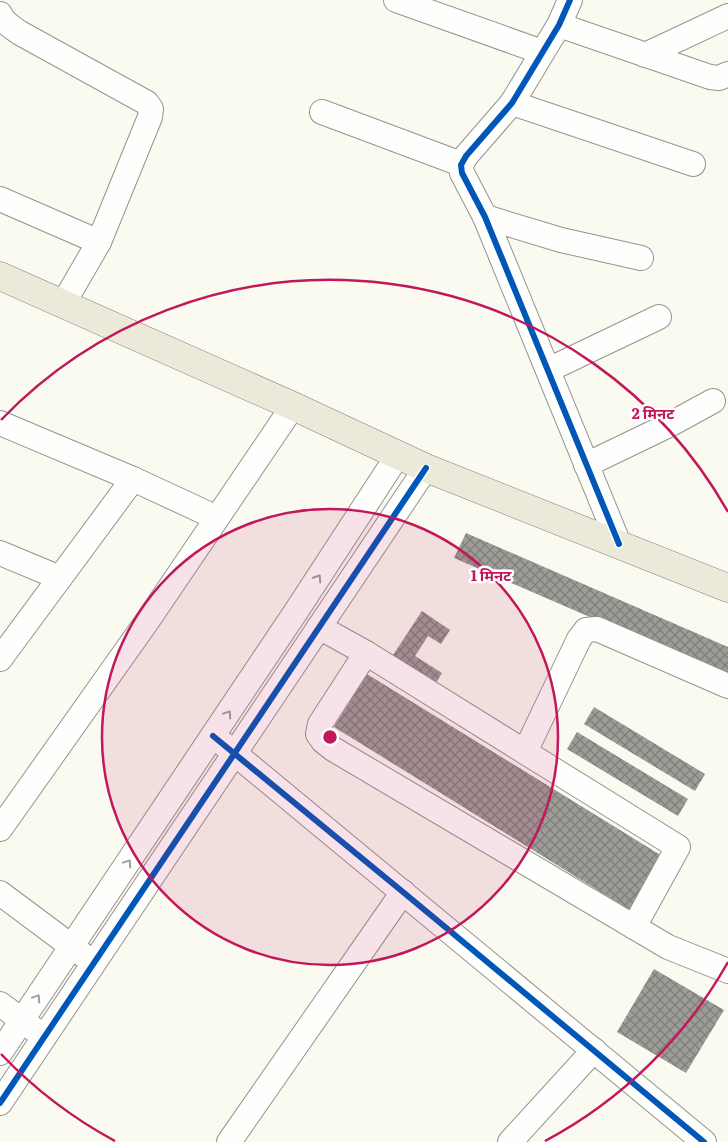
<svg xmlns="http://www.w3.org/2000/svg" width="728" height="1142" viewBox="0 0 728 1142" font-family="Literata,'Noto Sans Devanagari',serif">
<defs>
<pattern id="building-cross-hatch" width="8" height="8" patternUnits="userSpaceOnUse" patternTransform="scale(1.25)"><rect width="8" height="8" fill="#9d9c97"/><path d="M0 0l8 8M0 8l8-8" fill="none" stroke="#7e7e7a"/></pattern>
</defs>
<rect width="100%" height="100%" fill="#fafaf1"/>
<g fill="url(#building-cross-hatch)">
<path d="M466 533 728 647V677L454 558Z"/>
<path d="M422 611 450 630 441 644 428 636 415 656 442 673 436 683 393 655Z"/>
<path d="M367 674 667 859 633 912 334 727Z"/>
<path d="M594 707 705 774 695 791 584 724Z"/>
<path d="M577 732 688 799 678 816 567 749Z"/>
<path d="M654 969 724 1010 686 1073 617 1032Z"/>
</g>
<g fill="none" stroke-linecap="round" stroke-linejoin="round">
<defs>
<g id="minor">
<path d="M396 0 542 52"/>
<path d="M570 0 559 25 512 103 466 156 461 165 462 173 485 217 619 544"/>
<path d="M0 14C4 23 13 28 20 33L147 103 151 109 150 117 99 242 63 304"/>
<path d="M559 25 710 77 719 78 728 74"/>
<path d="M645 55 728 16"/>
<path d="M512 103 693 164"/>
<path d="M322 112 461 164"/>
<path d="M0 199 99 242"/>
<path d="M485 217 561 240 641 258"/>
<path d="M548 370 659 317"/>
<path d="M0 423 133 479 217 518"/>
<path d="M586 465 669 425 713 401"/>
<path d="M0 553 60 578"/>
<path d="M319 627 366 653 525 752 579 639 586 630 597 629 728 686"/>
<path d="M366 653 320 724 318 734 323 741 333 749 668 947 728 971"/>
<path d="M0 659 133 479"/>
<path d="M222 743 704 1142"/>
<path d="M525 752 678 847 634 927"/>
<path d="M0 829 148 620 293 406"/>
<path d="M0 893 83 955"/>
<path d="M0 1004 35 1030"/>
<path d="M0 1053 297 610 398 455"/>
<path d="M0 1103 426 468"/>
<path d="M229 1142 403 892"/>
<path d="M510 1142 594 1050"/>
</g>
<path id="major" d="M0 276 293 406 426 468 728 588"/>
</defs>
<use href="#minor" stroke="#949490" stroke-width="26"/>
<use href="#major" stroke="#81817d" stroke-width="29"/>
<use href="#minor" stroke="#fefefd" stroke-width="24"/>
<use href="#major" stroke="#ebe9d9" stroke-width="28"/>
<defs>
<g id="cycleway">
<path d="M570 0 559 25 512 103 466 156 461 165 462 173 485 217 619 544"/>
<path d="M213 736 403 892 704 1142"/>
<path d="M0 1103 426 468"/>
</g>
</defs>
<use href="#cycleway" stroke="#fff" stroke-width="9"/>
<use href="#cycleway" stroke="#0057b8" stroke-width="6"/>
</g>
<defs><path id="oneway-chevron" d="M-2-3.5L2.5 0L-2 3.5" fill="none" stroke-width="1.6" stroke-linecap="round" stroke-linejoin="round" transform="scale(1.25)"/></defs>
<g stroke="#9e9e9d">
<use href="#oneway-chevron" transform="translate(318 578) rotate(-57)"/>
<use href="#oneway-chevron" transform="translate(228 714) rotate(-56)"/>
<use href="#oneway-chevron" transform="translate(128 863) rotate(-56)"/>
<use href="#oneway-chevron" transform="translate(37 998) rotate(-56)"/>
</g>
<circle cx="330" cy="737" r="228" fill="#c2185b" fill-opacity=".12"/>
<g fill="none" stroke="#c2185b" stroke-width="2.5">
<circle cx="330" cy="737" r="228"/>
<path d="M728 962A457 457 0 0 1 545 1141M115 1141A457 457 0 0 1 1 1054M1 420A457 457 0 0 1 728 512"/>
</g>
<circle cx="330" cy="737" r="8" fill="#c2185b" stroke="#fff" stroke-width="2.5"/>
<g font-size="15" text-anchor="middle" font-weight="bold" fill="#c2185b" stroke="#fff" stroke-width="5" stroke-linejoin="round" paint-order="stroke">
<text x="653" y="419">2 मिनट</text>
<text x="491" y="581">1 मिनट</text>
</g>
</svg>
